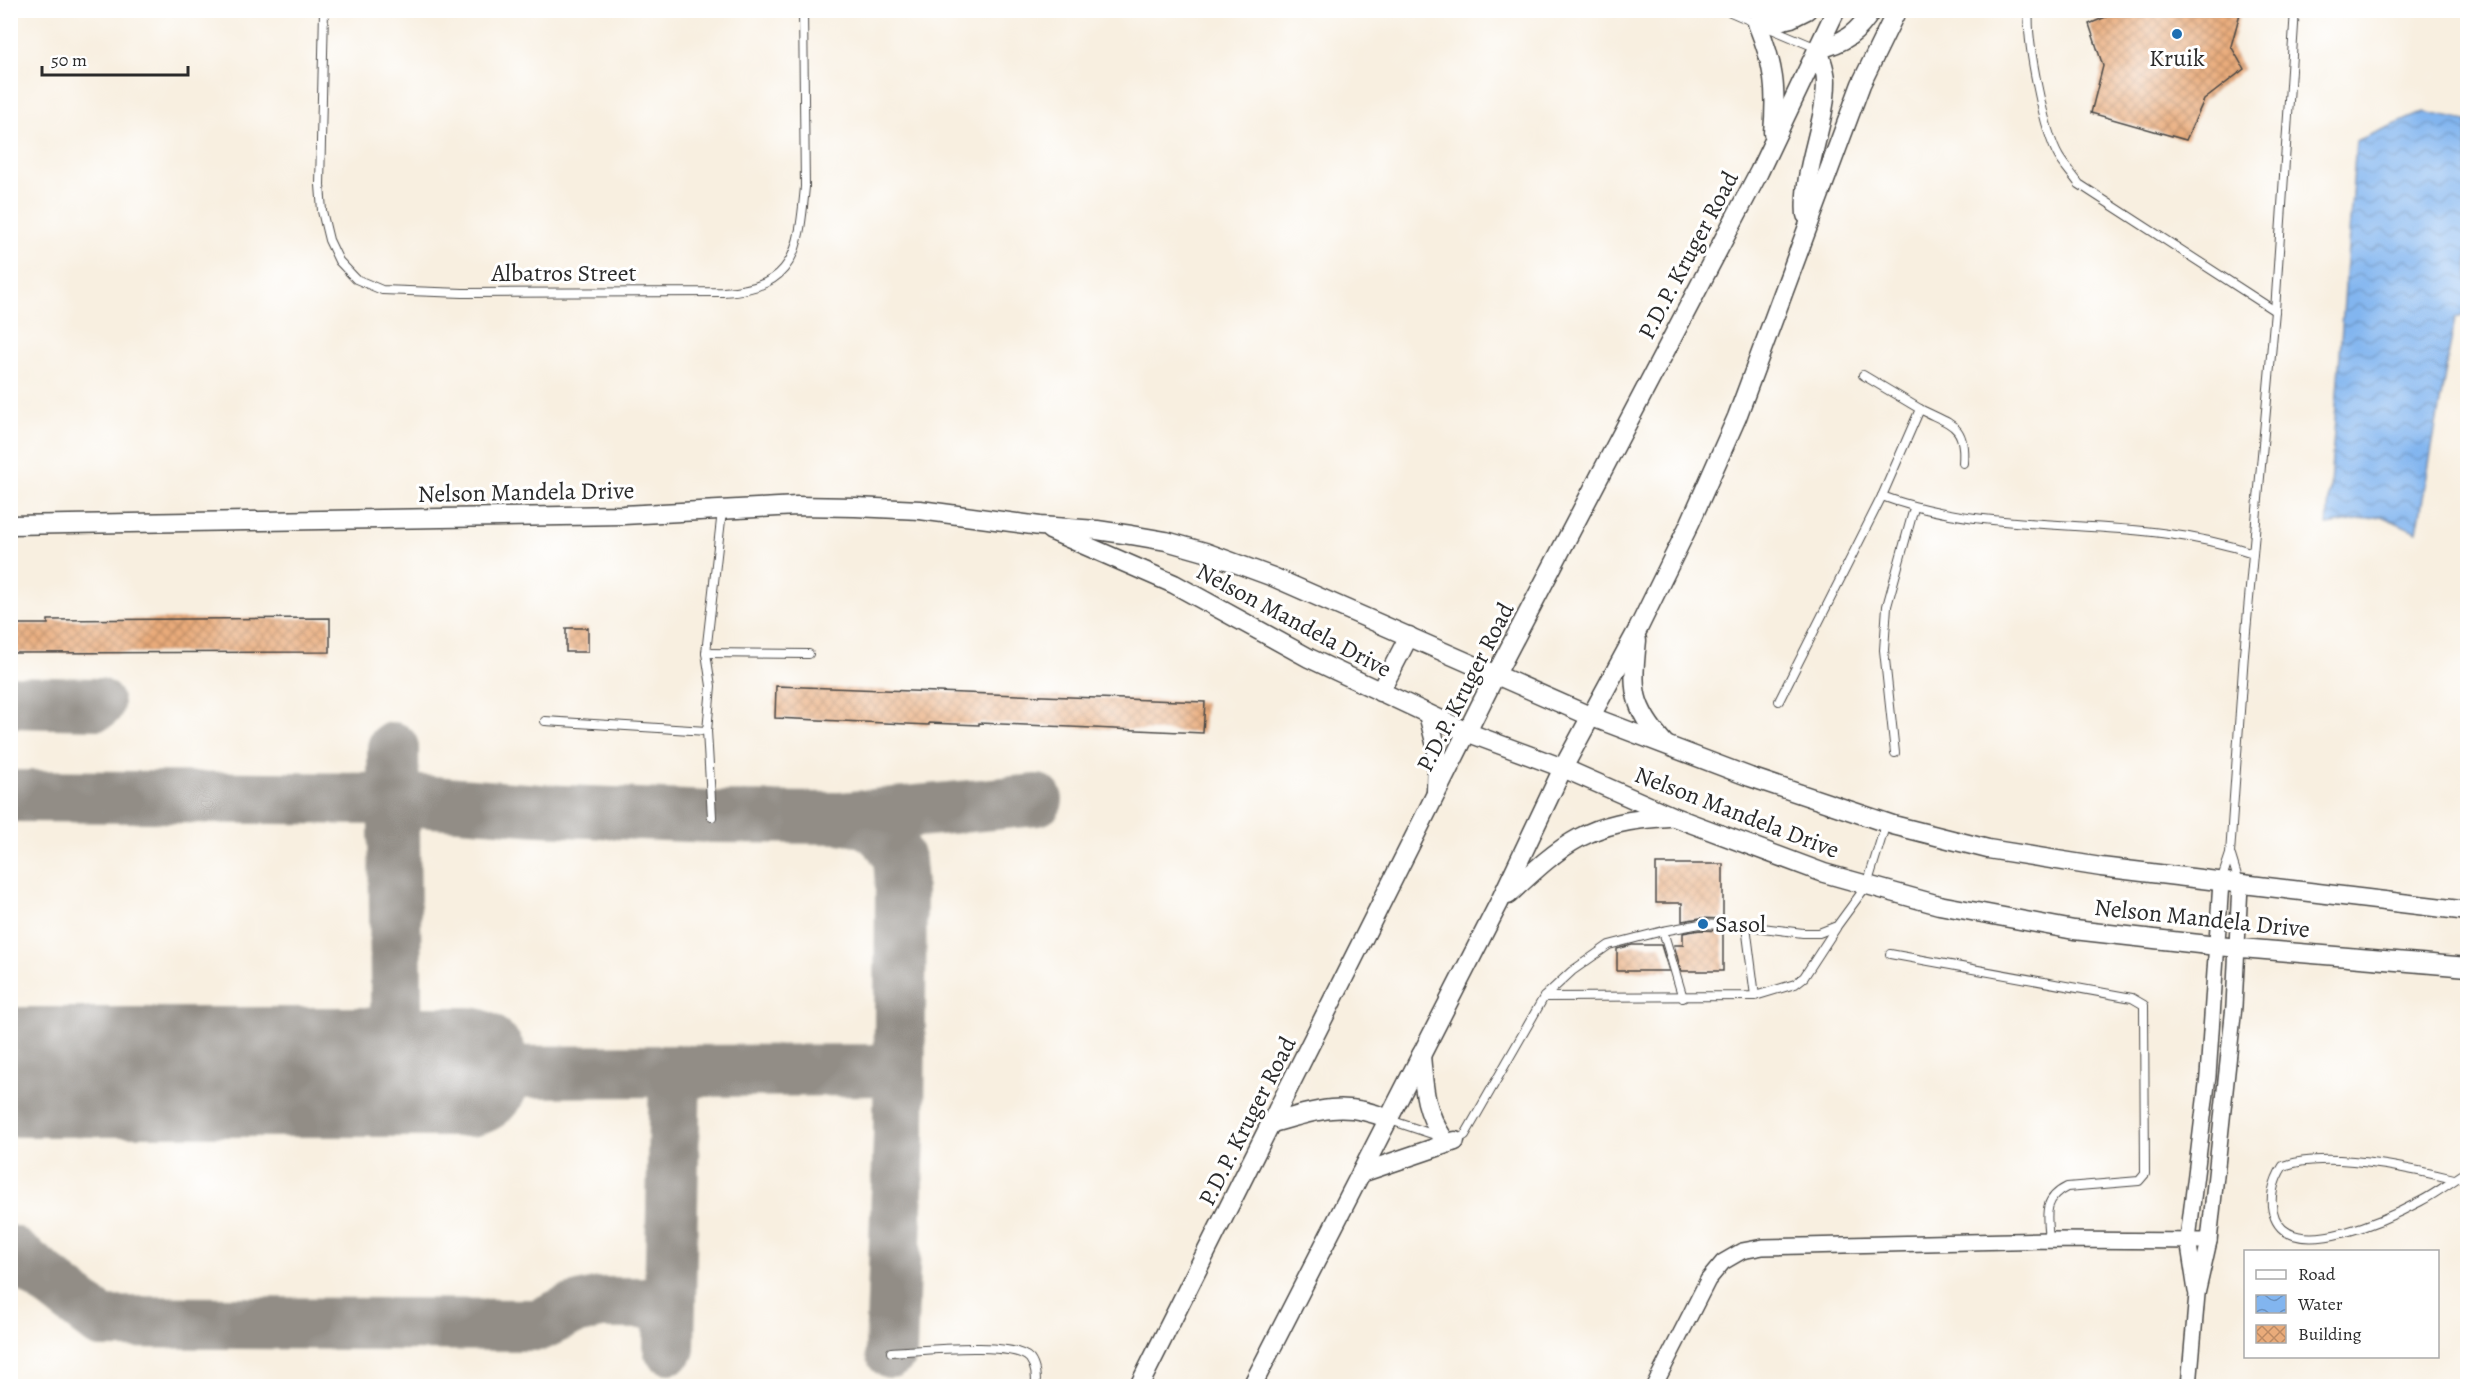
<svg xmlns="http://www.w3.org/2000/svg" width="2478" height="1397" viewBox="0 0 2478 1397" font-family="Alegreya,serif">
<defs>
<pattern id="water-waves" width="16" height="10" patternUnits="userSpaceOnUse" patternTransform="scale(1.5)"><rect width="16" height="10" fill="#82b5ef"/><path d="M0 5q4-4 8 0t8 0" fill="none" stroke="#6b93c2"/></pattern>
<pattern id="building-cross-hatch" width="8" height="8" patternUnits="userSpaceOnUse" patternTransform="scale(1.5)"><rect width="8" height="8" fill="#e9ab7a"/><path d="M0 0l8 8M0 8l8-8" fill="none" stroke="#bd8b64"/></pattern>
</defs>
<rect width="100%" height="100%" fill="#fff"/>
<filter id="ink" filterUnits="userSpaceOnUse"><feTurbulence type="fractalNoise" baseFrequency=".0167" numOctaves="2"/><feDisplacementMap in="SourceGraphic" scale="12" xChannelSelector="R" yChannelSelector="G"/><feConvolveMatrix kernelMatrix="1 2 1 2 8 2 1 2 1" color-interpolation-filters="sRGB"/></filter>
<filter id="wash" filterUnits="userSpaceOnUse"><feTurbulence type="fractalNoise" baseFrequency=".008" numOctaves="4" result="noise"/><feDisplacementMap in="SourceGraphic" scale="24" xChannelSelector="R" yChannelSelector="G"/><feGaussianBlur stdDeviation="1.35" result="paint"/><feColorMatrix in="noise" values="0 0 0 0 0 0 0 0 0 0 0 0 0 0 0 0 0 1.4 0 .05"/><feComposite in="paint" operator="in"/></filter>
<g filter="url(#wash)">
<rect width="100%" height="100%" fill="#f8efe0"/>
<path fill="url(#water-waves)" stroke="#56708d" stroke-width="1.5" d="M2424 112 2467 121 2468 312 2455 318 2417 532 2381 516 2327 525 2356 141Z"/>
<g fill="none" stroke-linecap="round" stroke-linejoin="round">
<g stroke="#928d86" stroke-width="52">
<path d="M10 702 98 704"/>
<path d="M393 748 397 1072"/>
<path d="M10 796 393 799 539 810 712 817 840 818 865 822 877 829 891 843 899 859 901 886 899 1135 891 1352"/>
<path d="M841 818 1037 800"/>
<path d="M466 1072 899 1070"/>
<path d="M10 1251 101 1322 539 1325 568 1311 600 1303H670"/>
<path d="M669 1348 675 1071"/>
</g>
<path stroke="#928d86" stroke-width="130" d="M10 1072H466"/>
</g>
<g id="blocks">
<g fill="url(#building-cross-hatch)">
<path d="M2114 10H2241L2231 46 2244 69 2204 100 2186 140 2091 113 2103 66 2089 24 2113 14Z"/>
<path d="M330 618V652L10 653V624H48V620Z"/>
<rect x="566" y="628" width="22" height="24"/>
<path d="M776 686 1205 702 1203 733 979 723V725L929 723V725L775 718Z"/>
<path d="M1656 864H1723V919L1700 918 1682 921V903H1656Z"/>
<path d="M1700 930 1723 931V971H1681L1674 945H1683V933Z"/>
<path d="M1632 945H1661L1669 971H1617V949Z"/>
</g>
</g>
</g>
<g filter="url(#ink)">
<use href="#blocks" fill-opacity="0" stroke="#4a4846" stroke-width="1.5"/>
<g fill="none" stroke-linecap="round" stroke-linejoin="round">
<defs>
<g id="service">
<path d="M324 10 320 185 322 211 329 240 339 261 356 279 382 290 463 293 723 292C796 288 799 249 805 187L803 10"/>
<path d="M1726 10 1756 23"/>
<path d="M2029 10C2026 40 2044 132 2059 157 2065 167 2073 175 2079 184L2275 311"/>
<path d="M1767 27 1817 48"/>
<path d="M1863 375 1920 409 1882 496C2000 540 2133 512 2253 553"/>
<path d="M1920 409C1951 425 1966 424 1963 463"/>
<path d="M706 653 809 654"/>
<path d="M1779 701 1882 496"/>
<path d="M545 721 707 731"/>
<path d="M1895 753 1884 650 1887 606 1914 508"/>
<path d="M712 817 707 731 711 686 706 653 722 511"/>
<path d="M2231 856 2239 882"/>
<path d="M2221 881 2230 854 2244 654 2275 311 2295 10"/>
<path d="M1746 926 1755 996"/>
<path d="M1663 931 1683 998"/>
<path d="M1890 954 2132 998 2144 1005 2145 1174 2139 1181 2067 1187C2042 1199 2047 1216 2049 1240"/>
<path d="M1544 997 1755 996 1795 984 1804 977 1836 928"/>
<path d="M1390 1120 1438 1136"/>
<path d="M1455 1141 1465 1135 1544 997 1572 971 1609 945 1663 931 1700 924 1746 926 1803 933H1819L1837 926 1867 885 1886 823"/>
<path d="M2454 1179C2409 1168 2326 1150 2283 1166 2273 1181 2268 1201 2275 1218 2294 1264 2393 1216 2421 1201 2437 1193 2452 1181 2468 1171"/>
<path d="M891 1352C917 1351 1015 1340 1030 1359 1036 1367 1036 1377 1036 1386"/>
</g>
<g id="minor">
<path d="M2196 1291 2188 1239 2208 1076 2221 882"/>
<path d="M1654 1386 1708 1280 1723 1262 1742 1251 1763 1247 2049 1240 2209 1241"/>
<path d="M2189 1386 2197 1294 2209 1241 2234 1006 2240 885"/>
</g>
<g id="tertiary">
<path d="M1757 23C1774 65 1777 88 1773 133"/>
<path d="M1762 25 1791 18 1807 10"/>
<path d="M1806 215C1802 169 1826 126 1826 81 1826 70 1821 59 1818 49 1844 43 1858 33 1872 10"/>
<path d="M10 525 623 515 797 506 855 507 920 510 1040 526 1097 530 1131 535 1166 541 1205 552 1273 577 1592 717 1750 777 1893 825 1988 849 2101 867 2468 911"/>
<path d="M1050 530 1174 584 1309 658 1469 733 1563 768 1674 817 1824 873 1939 905 2074 930 2217 946 2468 967"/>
<path d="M1637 640C1632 689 1631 706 1665 744"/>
<path d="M1380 692 1409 636"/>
<path d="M1428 714 1437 750 1436 792"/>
<path d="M1508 895C1565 842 1588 821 1669 817"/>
<path d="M1421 1055C1424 1088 1424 1109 1443 1138"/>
<path d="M1273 1123C1315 1110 1346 1100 1388 1119"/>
<path d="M1361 1173 1455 1141"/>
<path d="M1139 1386 1495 676 1759 172 1836 10"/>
<path d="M1252 1386 1499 903 1563 768 1638 629 1690 523 1737 417 1861 84 1897 10"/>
</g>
</defs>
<use href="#service" stroke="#4a4846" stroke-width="10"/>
<use href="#minor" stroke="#4a4846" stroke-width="18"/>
<use href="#tertiary" stroke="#4a4846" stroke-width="21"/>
<use href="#service" stroke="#fff" stroke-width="8"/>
<use href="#minor" stroke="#fff" stroke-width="15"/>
<use href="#tertiary" stroke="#fff" stroke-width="18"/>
</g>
</g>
<g fill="#1f6fb2" stroke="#fff" stroke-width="2">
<circle cx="2177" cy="34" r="6"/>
<circle cx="1703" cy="924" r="6"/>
</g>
<g text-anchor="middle" stroke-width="6" stroke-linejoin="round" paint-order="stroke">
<g font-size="24" fill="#2b2b2b" stroke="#fff">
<text x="2177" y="66">Kruik</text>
<text x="1715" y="932" text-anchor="start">Sasol</text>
</g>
<g font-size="24" fill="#2b2b2b" stroke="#fff">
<text transform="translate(1688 255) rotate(-62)" y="8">P.D.P. Kruger Road</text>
<text x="564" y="281">Albatros Street</text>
<text transform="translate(526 492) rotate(-1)" y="8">Nelson Mandela Drive</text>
<text transform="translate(1294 620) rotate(28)" y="8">Nelson Mandela Drive</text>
<text transform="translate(1465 687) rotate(-63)" y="8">P.D.P. Kruger Road</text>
<text transform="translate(1737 812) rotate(21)" y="8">Nelson Mandela Drive</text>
<text transform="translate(2202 918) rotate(6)" y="8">Nelson Mandela Drive</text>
<text transform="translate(1247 1121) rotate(-63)" y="8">P.D.P. Kruger Road</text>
</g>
</g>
<rect width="2478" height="1397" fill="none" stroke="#fff" stroke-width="36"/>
<rect x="2244" y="1250" width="195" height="108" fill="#ffffff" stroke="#aaaaaa" stroke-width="1.5"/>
<rect x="2256" y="1270" width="30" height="9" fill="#ffffff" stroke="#aaaaaa" stroke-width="1.5"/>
<text x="2298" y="1280" font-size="18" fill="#2b2b2b">Road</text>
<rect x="2256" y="1295" width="30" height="18" fill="url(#water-waves)" stroke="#aaaaaa" stroke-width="1.5"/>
<text x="2298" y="1310" font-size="18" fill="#2b2b2b">Water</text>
<rect x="2256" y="1325" width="30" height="18" fill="url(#building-cross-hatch)" stroke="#aaaaaa" stroke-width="1.5"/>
<text x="2298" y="1340" font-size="18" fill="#2b2b2b">Building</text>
<path d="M42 66v9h146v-9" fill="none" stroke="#2b2b2b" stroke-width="3"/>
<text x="51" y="66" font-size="18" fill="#2b2b2b" stroke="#ffffff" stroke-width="4.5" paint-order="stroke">50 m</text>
</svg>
